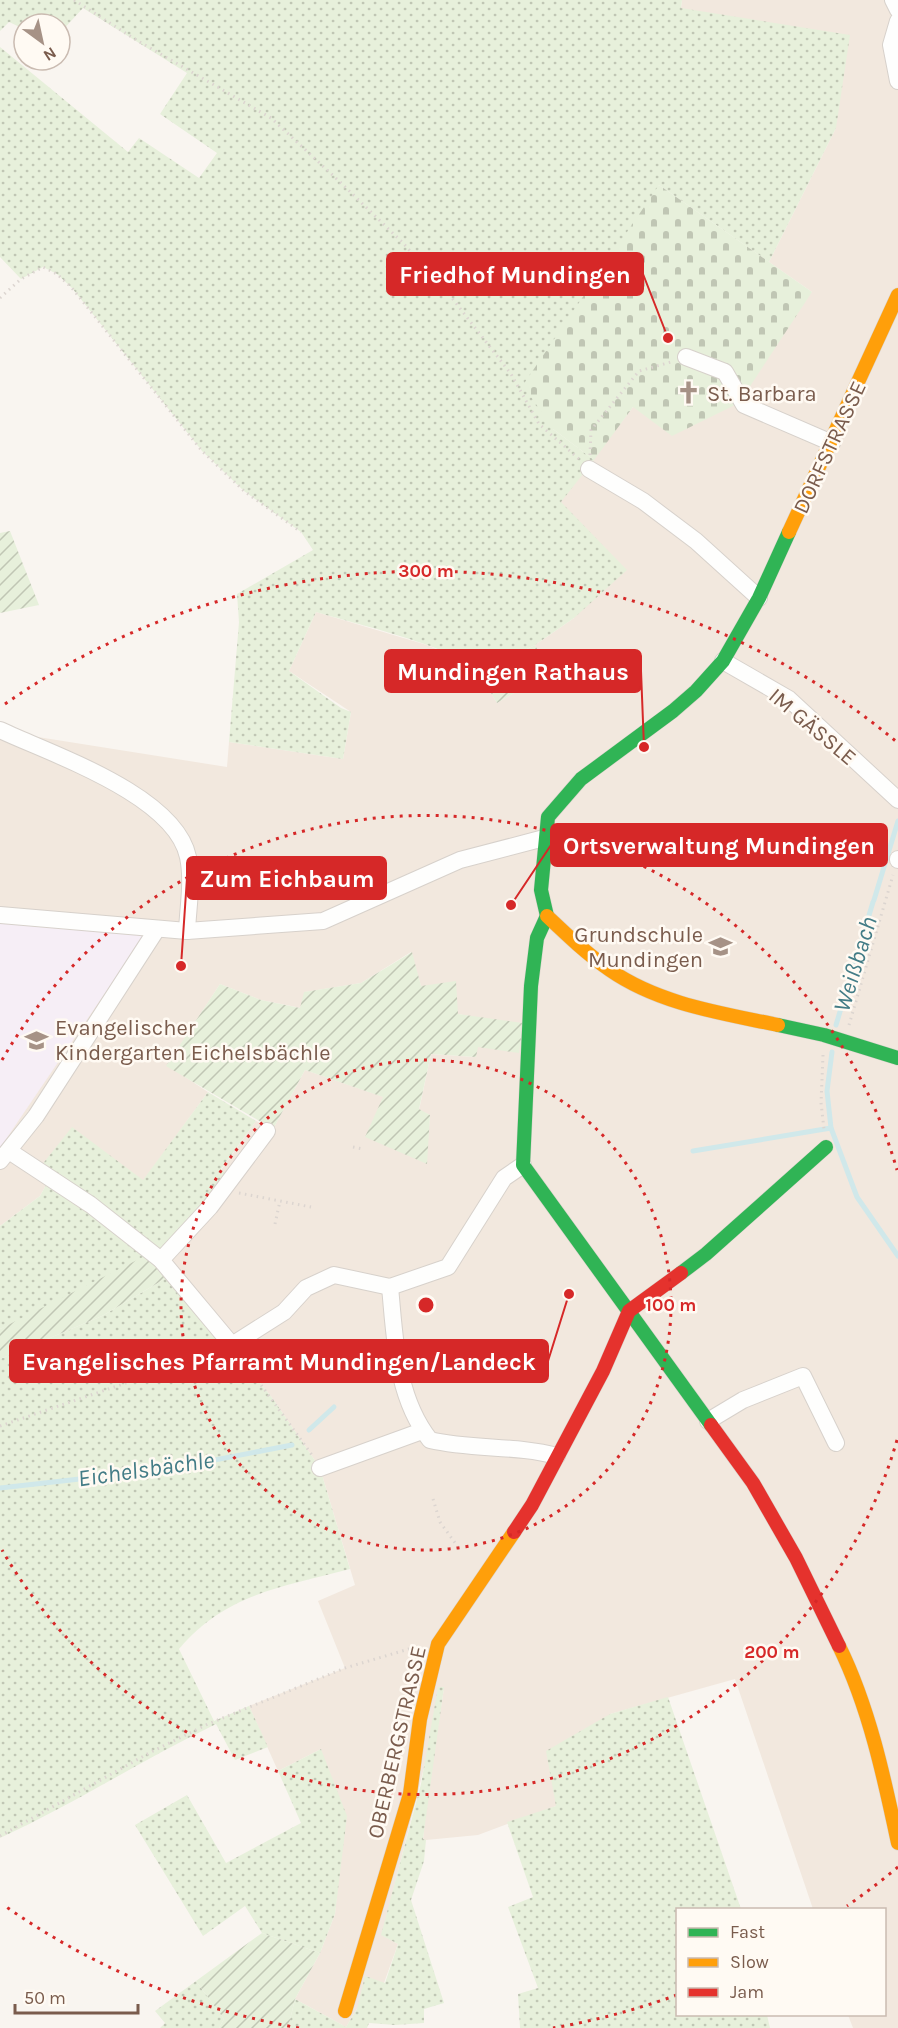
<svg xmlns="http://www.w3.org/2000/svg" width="898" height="2028" viewBox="0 0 898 2028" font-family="Karla,sans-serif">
<defs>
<pattern id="grass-dots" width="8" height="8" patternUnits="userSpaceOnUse" patternTransform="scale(1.5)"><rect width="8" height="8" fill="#e7f0db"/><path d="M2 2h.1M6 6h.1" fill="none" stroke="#c0c6b4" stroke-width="1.8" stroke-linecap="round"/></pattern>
<pattern id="cemetery-stones" width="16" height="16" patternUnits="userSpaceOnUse" patternTransform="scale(1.5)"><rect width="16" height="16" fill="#e7f0db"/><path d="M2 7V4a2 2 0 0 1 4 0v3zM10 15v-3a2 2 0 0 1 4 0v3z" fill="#c0c6b4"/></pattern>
<pattern id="garden-furrows" width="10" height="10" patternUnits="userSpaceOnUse" patternTransform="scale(1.5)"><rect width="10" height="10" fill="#e7f0db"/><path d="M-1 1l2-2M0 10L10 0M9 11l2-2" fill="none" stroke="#c0c6b4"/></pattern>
</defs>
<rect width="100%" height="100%" fill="#f9f5f0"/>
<path fill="#f2e8de" d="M682 0H898V2028H853L848 2015 884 2014V1910L813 1909 735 1679 610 1714 556 1806 478 1835 426 1840H423L428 1791 444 1688 382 1935 398 1944 384 1983 357 2009 346 2027 295 1999 320 1953 335 1914 339 1874 321 1749 278 1771 249 1706 345 1668 318 1601 355 1585 320 1468 273 1399 162 1260 228 1176 221 1170 256 1121 273 1129 305 1070 384 1097 426 1163 430 1115 419 1110 431 1054 475 1057V1017L458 1014 421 986 411 952 361 983 305 992 301 1008 261 1000 220 984 167 1065 208 1092 143 1181 52 1174 40 1196 0 1226V731L227 767 229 742 343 759 351 712 289 671 316 612 427 645 475 666 497 703 550 672 535 645 574 618 561 501 633 407 812 292 769 262 836 128 681 8Z"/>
<path fill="#f6eef6" d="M0 919 147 931 0 1148Z"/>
<g fill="url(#grass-dots)">
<path d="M0 0H682L681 8 850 35 836 128 769 262 659 185 553 429 594 460 561 502 627 570 574 618 535 645 479 673C464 649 348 622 316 612L289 671 341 708 351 712 343 759 229 742 239 622 237 594 313 550 301 532 244 491 202 451 72 288 57 274 43 267 21 279 0 257V47L128 152 139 138 199 178 217 153 160 114 187 73 83 8 60 33V24H24V29L9 22 0 31Z"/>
<path d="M208 1092 256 1121 221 1169 228 1177 158 1257 0 1329V1226L40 1196 52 1174 41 1166 72 1127 143 1180Z"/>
<path d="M173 1274 273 1399 320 1468 350 1569C283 1587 226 1593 179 1649L214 1721 249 1706 268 1747 235 1760 216 1724C142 1760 74 1804 0 1838V1359L102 1316Z"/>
<path d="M438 1687H444L423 1839 426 1840 424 1861 411 1900 444 2003 424 2009V2023L395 2025 369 2023 367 2028H288L295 1999 346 2027 357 2009 365 1976 385 1983 398 1944 381 1935 421 1784Z"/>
<path d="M668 1697 741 1909 678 1910V2014L767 2015 770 2028H520L518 1994 538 1988 508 1907 533 1897 507 1822 556 1806 546 1751 610 1714Z"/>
<path d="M321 1749 347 1816 335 1914 320 1953 262 1933 245 1906 203 1936 135 1825 187 1795 226 1863 301 1823 278 1771Z"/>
<path d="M196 1981 224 2019 219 2028H160L165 2023 155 2011Z"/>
</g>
<path fill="url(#cemetery-stones)" d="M659 185 812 292 739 403 672 436 633 407 594 460 553 429 523 385Z"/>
<g fill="url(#garden-furrows)">
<path d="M10 531 39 605 0 613V533Z"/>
<path d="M535 645 550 672 497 703 479 673Z"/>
<path d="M412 952 421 986 456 981 458 1014 523 1023 519 1053 478 1047 476 1057 431 1054 419 1109 430 1115 427 1164 365 1137 383 1097 305 1070 273 1129 166 1066 220 984 261 1000 300 1008 304 992 361 983Z"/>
<path d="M151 1253 173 1274 102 1316 0 1359V1329Z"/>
<path d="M262 1933 320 1953 295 1999 288 2028H219L224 2019 196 1981Z"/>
</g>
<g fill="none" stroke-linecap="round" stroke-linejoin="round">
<g stroke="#d0e8ea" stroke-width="5">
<path d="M874 900 898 821"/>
<path d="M836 1025 873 902"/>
<path d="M832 1052 827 1091 831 1128 857 1197 898 1256"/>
<path d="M693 1151 831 1128"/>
<path d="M309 1430 334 1407"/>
<path d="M0 1488 168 1469 292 1445"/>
</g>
<defs>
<g id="street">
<path d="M893 0 898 10"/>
<path d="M898 21 891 45 898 81"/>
<path d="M686 357 725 372 744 405 832 443"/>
<path d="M589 469 643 501 696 541 759 598"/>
<path d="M723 661 789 699 898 800"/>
<path d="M0 730C51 754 175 795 188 857 193 881 188 907 187 931"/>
<path d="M898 860V859"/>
<path d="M0 915 187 931 323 921 460 860 544 838"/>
<path d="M9 1151 91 1205 161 1260 232 1345 284 1312 306 1288 334 1275 390 1287 448 1267 504 1178 523 1165"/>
<path d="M0 1161 36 1116 157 929"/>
<path d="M161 1260 210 1207 267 1131"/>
<path d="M390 1287C395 1339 396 1397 430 1440 473 1450 516 1445 557 1456"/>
<path d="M708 1421 743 1400 803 1376 836 1443"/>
<path d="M320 1468 422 1431"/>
</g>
<g id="fast">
<path d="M547 916 537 938 531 986 523 1165 711 1425"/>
<path d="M547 916 541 890 548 817 581 779 673 711 696 691 723 661 759 598 789 532"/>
<path d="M778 1025 824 1035 898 1058"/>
<path d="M681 1273 706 1254 826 1147"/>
</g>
<g id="slow">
<path d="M789 532 898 295"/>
<path d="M547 916C567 935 587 954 610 970 659 1004 721 1013 778 1025"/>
<path d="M839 1646C869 1707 884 1777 898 1843"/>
<path d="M345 2011 410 1794 420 1719 438 1644 514 1532"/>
</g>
<g id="jam">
<path d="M711 1425 753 1483 796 1558 839 1646"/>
<path d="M514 1532 532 1505 603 1371 629 1311 681 1273"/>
</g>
</defs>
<use href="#street" stroke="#d7d1cb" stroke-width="18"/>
<use href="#fast" stroke="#d9d2cb" stroke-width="15"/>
<use href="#slow" stroke="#d9d2cb" stroke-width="15"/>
<use href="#jam" stroke="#d9d2cb" stroke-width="15"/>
<g stroke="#dcd5d0" stroke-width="3" stroke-dasharray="1.5 4.5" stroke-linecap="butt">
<path d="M74 0 133 38 271 118 339 181 403 243 452 298 511 374 539 424 579 459"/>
<path d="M0 298 21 279 43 267 57 274 72 288 202 451 244 491 301 532"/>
<path d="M590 455 591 430 639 371 671 362"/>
<path d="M849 1025 893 875"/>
<path d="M823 1055 821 1103 824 1129"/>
<path d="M353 1147 363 1149"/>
<path d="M239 1193 311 1207"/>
<path d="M275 1224 280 1201"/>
<path d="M240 1356 312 1455"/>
<path d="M0 1426 217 1352"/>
<path d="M433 1499 440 1522 458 1547"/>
<path d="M0 1836 151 1752 208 1724 345 1668 419 1646"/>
</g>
<use href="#street" stroke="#fefefd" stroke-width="16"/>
<use href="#fast" stroke="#30b455" stroke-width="14"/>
<use href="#slow" stroke="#ff9f0a" stroke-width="14"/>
<use href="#jam" stroke="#e5322d" stroke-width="14"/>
</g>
<g fill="none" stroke="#d62828" stroke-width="3" stroke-dasharray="3 6">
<circle cx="426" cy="1305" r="245"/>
<path d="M897 1440A490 490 0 0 1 2 1550M2 1060A490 490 0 0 1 897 1170"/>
<path d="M898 1867A734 734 0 0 1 847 1906M677 1995A734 734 0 0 1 553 2028M299 2028A734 734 0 0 1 5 1906M5 704A734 734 0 0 1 898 743"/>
</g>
<defs>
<symbol id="church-bare" viewBox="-9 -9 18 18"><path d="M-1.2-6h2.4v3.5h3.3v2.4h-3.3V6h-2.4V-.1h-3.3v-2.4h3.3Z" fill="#a69286" stroke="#fffaf3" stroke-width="2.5" paint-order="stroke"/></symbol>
<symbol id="school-bare" viewBox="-9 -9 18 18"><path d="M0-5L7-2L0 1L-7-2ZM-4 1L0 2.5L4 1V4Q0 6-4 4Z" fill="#a69286" stroke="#fffaf3" stroke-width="2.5" paint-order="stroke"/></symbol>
</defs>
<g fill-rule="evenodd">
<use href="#church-bare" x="672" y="376" width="33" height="33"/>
<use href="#school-bare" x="704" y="930" width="33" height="33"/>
<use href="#school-bare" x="20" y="1024" width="33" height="33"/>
</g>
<g text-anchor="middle" stroke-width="5" stroke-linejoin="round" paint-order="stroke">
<g font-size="22" fill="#7a5c4d" stroke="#fffaf3" text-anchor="start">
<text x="707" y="401">St. Barbara</text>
<text x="703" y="942" text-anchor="end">Grundschule<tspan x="703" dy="25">Mundingen</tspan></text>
<text x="55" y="1035">Evangelischer<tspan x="55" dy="25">Kindergarten Eichelsbächle</tspan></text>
</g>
<g font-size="22" fill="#7a5c4d" stroke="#fffaf3">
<text transform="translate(829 447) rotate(-65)" y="8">DORFSTRASSE</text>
<text transform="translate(813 726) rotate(40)" y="8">IM GÄSSLE</text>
<text transform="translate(396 1742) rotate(-77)" y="8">OBERBERGSTRASSE</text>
</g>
<g font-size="24" font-style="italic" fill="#437c86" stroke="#fffaf3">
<text transform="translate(855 964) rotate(-73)" y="8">Weißbach</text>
<text transform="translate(146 1469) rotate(-8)" y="8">Eichelsbächle</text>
</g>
</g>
<circle cx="426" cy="1305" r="9" fill="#d62828" stroke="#fffaf3" stroke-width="3"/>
<g font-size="18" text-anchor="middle" font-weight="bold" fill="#d62828" stroke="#fffaf3" stroke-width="5" stroke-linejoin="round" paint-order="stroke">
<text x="426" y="577">300 m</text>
<text x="671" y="1311">100 m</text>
<text x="772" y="1658">200 m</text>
</g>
<path fill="none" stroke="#d62828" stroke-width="2" d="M668 338L643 274M644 747L641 671M511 905L551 845M181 966L187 878M569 1294L548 1361"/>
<g fill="#d62828" stroke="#fffaf3" stroke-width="2">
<circle cx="668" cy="338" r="6"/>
<circle cx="644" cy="747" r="6"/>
<circle cx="511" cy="905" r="6"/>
<circle cx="181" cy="966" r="6"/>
<circle cx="569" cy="1294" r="6"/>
</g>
<g fill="#d62828" stroke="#d62828" stroke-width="2">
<rect x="387" y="253" width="256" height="42" rx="6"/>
<rect x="385" y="650" width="256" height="42" rx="6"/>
<rect x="551" y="824" width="336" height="42" rx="6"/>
<rect x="187" y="857" width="199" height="42" rx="6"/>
<rect x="10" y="1340" width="538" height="42" rx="6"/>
</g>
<g font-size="24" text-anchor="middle" font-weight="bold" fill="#fff">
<text x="515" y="283">Friedhof Mundingen</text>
<text x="513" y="680">Mundingen Rathaus</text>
<text x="719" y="854">Ortsverwaltung Mundingen</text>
<text x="287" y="887">Zum Eichbaum</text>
<text x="279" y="1370">Evangelisches Pfarramt Mundingen/Landeck</text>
</g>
<rect x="676" y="1908" width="210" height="108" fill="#fffaf3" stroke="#cabbb1" stroke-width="1.5"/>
<rect x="688" y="1928" width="30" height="9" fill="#30b455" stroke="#cabbb1" stroke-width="1.5"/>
<text x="730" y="1938" font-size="18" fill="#7a5c4d">Fast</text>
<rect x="688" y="1958" width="30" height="9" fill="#ff9f0a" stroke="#cabbb1" stroke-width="1.5"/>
<text x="730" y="1968" font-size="18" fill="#7a5c4d">Slow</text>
<rect x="688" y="1988" width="30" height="9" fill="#e5322d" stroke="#cabbb1" stroke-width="1.5"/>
<text x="730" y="1998" font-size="18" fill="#7a5c4d">Jam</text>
<g transform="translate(42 42) rotate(147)"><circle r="28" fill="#fffaf3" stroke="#cabbb1" stroke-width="1.5"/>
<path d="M0-4.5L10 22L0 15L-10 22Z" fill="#a69286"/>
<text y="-9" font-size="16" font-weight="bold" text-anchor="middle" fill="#7a5c4d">N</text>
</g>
<path d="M15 2004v9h123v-9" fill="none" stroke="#7a5c4d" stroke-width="3"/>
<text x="24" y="2004" font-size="18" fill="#7a5c4d" stroke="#fffaf3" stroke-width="4.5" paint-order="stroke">50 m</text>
</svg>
